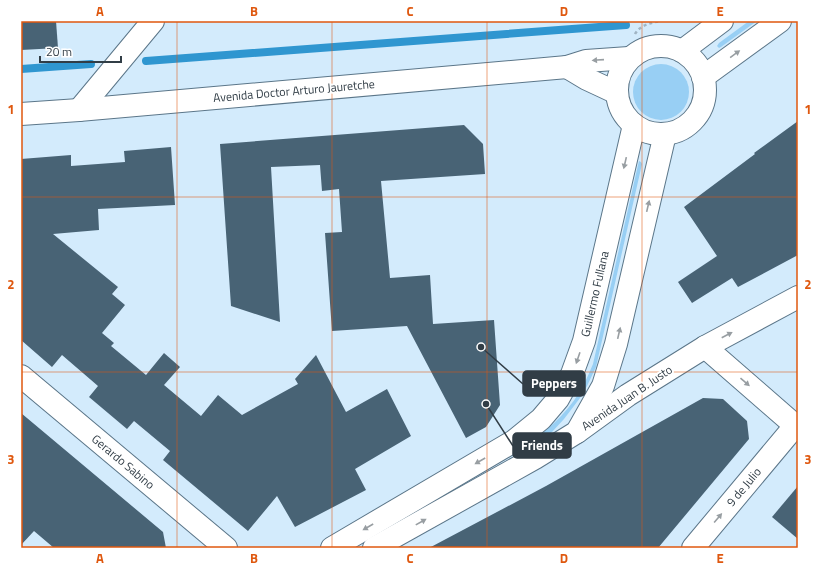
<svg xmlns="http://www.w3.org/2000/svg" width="819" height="569" viewBox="0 0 819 569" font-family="'Titillium Web',sans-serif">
<rect width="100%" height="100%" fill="#d3ebfc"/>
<g fill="#98cff4">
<path d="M749 21H757L721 47 719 48 717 46 719 43Z"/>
<circle cx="661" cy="92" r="28"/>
<path d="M639 161 641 162 642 164 596 367 587 386 580 398 564 419 552 432 533 446 530 447 529 446 531 443C552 426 572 408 584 384 587 378 590 371 593 364L638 165Z"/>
</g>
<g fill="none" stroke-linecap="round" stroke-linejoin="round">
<g stroke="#2f96d0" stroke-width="8">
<path d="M146 61 626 25"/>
<path d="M21 69 91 64"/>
</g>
</g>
<g fill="#486375">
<path d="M21 21H56L58 48 21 50Z"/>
<path d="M798 121V255L738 287 732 278 692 303 678 282 717 256 684 207 755 154 754 153Z"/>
<path d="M464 125 483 144 485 174 381 181 390 278 430 275 433 324 494 320 500 405 486 427 466 438 407 326 332 331 325 233 342 232 339 189 322 191 320 165 271 167 280 322 231 306 220 144Z"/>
<path d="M171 147 175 205 98 209 99 230 53 234 118 287 112 294 125 305 102 333 114 343 111 346 146 375 164 353 180 367 164 385 201 416 218 395 242 415 298 384 295 379 316 355 346 412 387 389 411 436 355 469 366 490 295 527 277 496 248 531 163 460 170 451 134 421 127 429 89 397 98 386 62 355 52 367 21 340V159L71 155V166L125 162 124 151Z"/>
<path d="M703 398 723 399 747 421 749 439 658 548H429L546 486Z"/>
<path d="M21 413 163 532 166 548H54L34 531 21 545Z"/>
<path d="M798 486V539L772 517Z"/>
</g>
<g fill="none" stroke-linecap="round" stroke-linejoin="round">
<defs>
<g id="minor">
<path d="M79 110 153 21"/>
<path d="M705 347 798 428"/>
<path d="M21 376 226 548"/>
<path d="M693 548 795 426"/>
</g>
<path id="tertiary" d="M577 432 628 395 705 347 798 297"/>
<g id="secondary">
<circle cx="661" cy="90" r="44"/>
<path d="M682 51 722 21"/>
<path d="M567 67 587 79 617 93"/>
<path d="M703 77 780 21"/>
<path d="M21 114 79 110 567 67 586 61 629 58"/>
<path d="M332 548 514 441 541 419 558 399 572 374 584 341 634 125"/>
<path d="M374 548 535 458 577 432 603 386 616 344 665 134"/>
</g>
</defs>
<use href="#minor" stroke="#5b7689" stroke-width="24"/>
<use href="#tertiary" stroke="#5b7689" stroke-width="24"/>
<use href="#secondary" stroke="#5b7689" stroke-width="24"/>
<path stroke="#a0b4c3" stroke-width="2.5" stroke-dasharray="3 3" stroke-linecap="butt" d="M635 34C640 25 651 23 660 21"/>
<use href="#minor" stroke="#fff" stroke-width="22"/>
<use href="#tertiary" stroke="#fff" stroke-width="22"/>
<use href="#secondary" stroke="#fff" stroke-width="22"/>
</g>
<defs><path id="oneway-solid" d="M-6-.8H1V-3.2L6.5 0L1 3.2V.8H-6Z"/></defs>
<g fill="#989ea2">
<use href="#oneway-solid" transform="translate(735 54) rotate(-36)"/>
<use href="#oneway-solid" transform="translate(598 60) rotate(176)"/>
<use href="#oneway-solid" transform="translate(625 163) rotate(103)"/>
<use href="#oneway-solid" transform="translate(648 206) rotate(-77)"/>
<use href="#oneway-solid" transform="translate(619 333) rotate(-77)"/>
<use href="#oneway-solid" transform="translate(727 335) rotate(-28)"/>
<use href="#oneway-solid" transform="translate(578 358) rotate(109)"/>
<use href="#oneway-solid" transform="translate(745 382) rotate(41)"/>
<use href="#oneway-solid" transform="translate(480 461) rotate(150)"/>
<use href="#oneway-solid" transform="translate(718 518) rotate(-50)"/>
<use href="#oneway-solid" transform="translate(421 522) rotate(-29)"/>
<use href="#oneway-solid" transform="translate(368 527) rotate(150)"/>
</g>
<path fill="none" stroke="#df580f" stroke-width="1" stroke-opacity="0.55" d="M177 21V548M332 21V548M487 21V548M642 21V548M21 197H798M21 372H798"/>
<g text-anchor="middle" stroke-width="4" stroke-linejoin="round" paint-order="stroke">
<g font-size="12" fill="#313d46" stroke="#fff">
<text transform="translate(294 91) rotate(-5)" y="4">Avenida Doctor Arturo Jauretche</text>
<text transform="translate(595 294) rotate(-77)" y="4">Guillermo Fullana</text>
<text transform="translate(627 398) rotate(-34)" y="4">Avenida Juan B. Justo</text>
<text transform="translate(123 462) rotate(40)" y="4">Gerardo Sabino</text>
<text transform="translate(744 487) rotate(-50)" y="4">9 de Julio</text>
</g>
</g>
<path fill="none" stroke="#313d46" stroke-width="1.5" d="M481 347L523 384M486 404L513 446"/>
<g fill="#313d46" stroke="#fff" stroke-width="1.5">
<circle cx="481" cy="347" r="4"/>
<circle cx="486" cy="404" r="4"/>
</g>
<g fill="#313d46" stroke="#313d46" stroke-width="1.5">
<rect x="523" y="371" width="62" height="25" rx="4"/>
<rect x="513" y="433" width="58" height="25" rx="4"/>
</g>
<g font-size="13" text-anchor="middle" font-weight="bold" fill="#fff">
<text x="554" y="388">Peppers</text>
<text x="542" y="450">Friends</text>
</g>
<rect width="819" height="569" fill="none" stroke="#ffffff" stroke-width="44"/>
<path d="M40 56v6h81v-6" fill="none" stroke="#313d46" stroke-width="2"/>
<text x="46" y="56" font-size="12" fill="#313d46" stroke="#ffffff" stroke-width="3" paint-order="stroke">20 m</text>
<rect x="22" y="22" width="775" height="525" fill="none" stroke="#df580f" stroke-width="1.5"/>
<g font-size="13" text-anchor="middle" font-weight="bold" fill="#df580f">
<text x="100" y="16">A</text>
<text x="254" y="16">B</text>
<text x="410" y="16">C</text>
<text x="564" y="16">D</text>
<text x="720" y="16">E</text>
<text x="11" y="114">1</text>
<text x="808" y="114">1</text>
<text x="11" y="289">2</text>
<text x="808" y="289">2</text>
<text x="11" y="464">3</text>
<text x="808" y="464">3</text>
<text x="100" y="563">A</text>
<text x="254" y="563">B</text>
<text x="410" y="563">C</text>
<text x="564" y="563">D</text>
<text x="720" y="563">E</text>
</g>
</svg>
